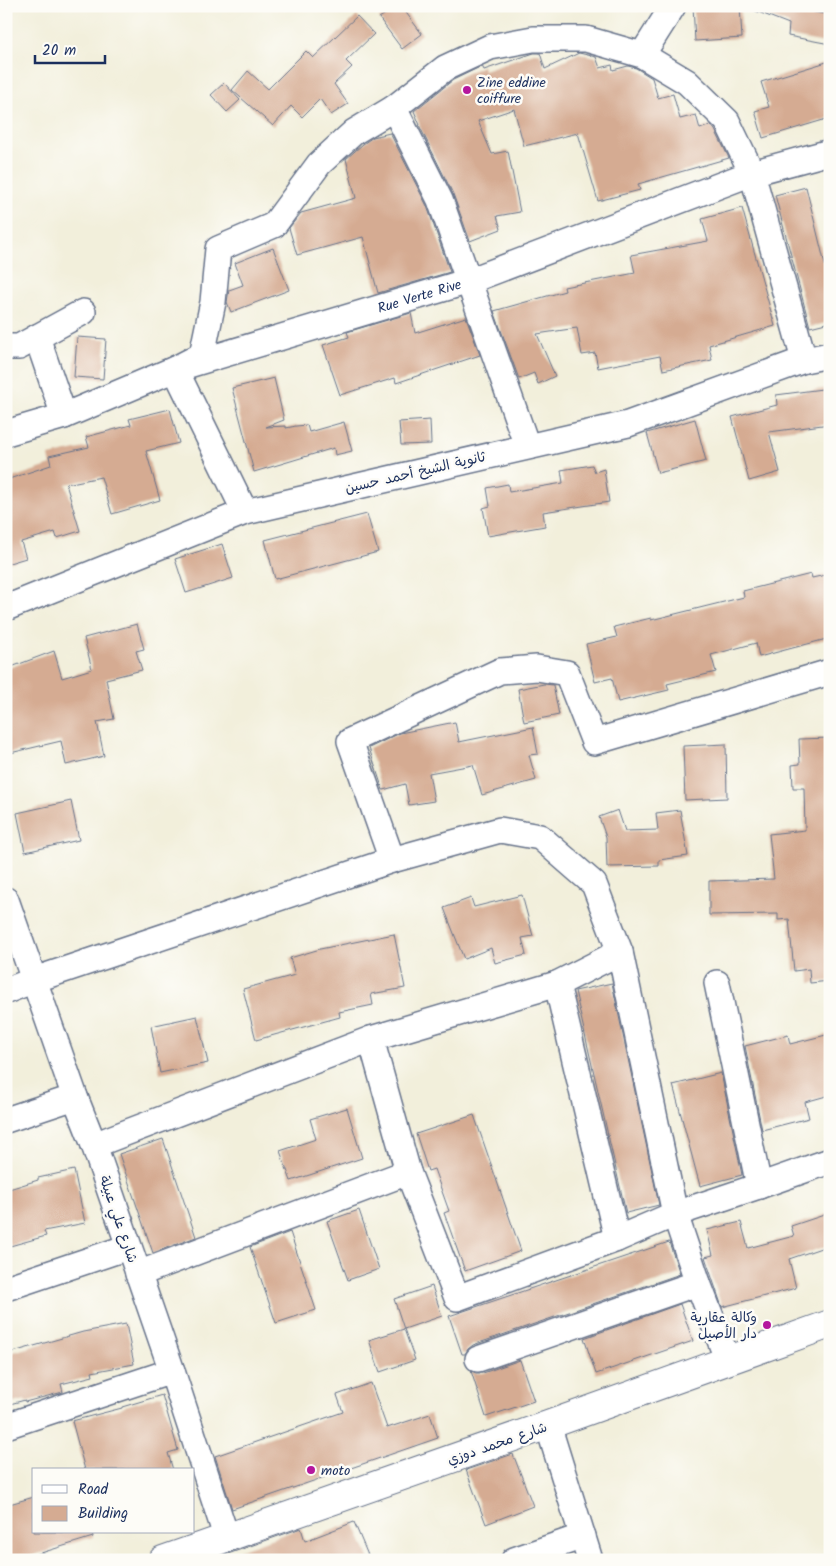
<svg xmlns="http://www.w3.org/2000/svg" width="836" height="1566" viewBox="0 0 836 1566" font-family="Kalam,'Playpen Sans Arabic',sans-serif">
<rect width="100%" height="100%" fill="#fdfcf7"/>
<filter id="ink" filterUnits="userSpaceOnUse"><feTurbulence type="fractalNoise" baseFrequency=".02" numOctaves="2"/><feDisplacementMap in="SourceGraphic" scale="10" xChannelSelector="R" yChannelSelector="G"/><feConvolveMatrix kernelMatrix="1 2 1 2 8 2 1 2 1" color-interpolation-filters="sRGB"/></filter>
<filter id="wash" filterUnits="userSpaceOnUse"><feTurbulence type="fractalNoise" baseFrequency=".0096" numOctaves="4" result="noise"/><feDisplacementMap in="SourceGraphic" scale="20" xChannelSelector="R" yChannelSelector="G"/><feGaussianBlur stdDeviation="1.12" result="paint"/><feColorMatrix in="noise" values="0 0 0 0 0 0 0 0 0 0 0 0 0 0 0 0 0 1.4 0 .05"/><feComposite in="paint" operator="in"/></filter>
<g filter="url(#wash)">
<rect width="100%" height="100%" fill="#f2efdb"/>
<g id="blocks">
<g fill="#d5ab92">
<path d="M398 6H401L422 34 402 49 379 18Z"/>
<path d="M693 6H740L742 38 695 41Z"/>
<path d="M748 6H815L814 12 830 15V44L788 36 789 24 748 8Z"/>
<path d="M357 16 374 34 346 61 352 67 334 84 348 104 331 115 320 99 302 117 291 106 273 126 232 90 248 71 268 89 306 51 313 58Z"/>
<path d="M534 53H540L545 69 579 53 596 57 600 68 612 65 613 70 628 66 636 68 652 78 658 98 673 94 680 119 696 115 700 129 711 125 715 130 729 158 638 184 640 190 598 201 578 133 524 146 514 109 478 121 492 154 508 151 520 212 497 216 501 229 470 241 453 194 419 125H420L414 111 453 80 482 66 484 70Z"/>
<path d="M830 61V118L763 138 755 111 769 107 761 82Z"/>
<path d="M224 83 240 100 227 112 211 95Z"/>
<path d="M390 133 427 206 450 272 378 293 363 237 297 255 289 228 301 213 356 198 346 159 363 144 373 137Z"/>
<path d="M806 187 830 285V322L810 327 775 195Z"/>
<path d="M742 208 775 326 709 345 712 360 663 370 660 356 598 368 595 353 582 355 577 328 537 334 555 376 538 384 534 373 519 379 494 311 565 291 564 287 635 273 631 255 708 241 702 219Z"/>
<path d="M273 248 289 290 231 312 227 302 229 290 243 285 235 263Z"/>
<path d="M411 313 415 333 466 317 480 355 396 383 395 378 340 395 323 345 349 337 347 332Z"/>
<path d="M77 337 106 339 103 379 74 377Z"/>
<path d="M274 378 284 420 266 427 286 426V428L296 426 307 425 309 432 344 422 352 451 335 455 334 448 254 472 232 388Z"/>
<path d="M830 388V424L769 432 780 472 749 481 732 417 777 405 776 395Z"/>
<path d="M170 409 179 443 146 451 160 500 112 514 101 477 66 484 80 531 57 538 55 532 21 542 26 558 6 564V480L51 465 49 456 89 447 86 437 131 425 129 419Z"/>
<path d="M695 419 706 461 658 473 647 433Z"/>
<path d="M430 420 431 444 401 445 399 422Z"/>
<path d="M592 465 595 472 604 469 609 502 543 512 545 526 488 536 483 508 490 506 487 488 508 484 509 492 563 483 561 470Z"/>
<path d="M367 514 378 552 275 579 265 540Z"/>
<path d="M222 544 233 578 186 593 175 559Z"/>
<path d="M811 574 812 578 830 574V638L759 657 756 643 711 655 716 672 667 684 669 690 618 702 612 678 595 682 586 644 617 637 614 627 651 618V620L744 597 743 591Z"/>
<path d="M137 624 144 649 136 651 142 670 106 679 114 719 97 722 104 756 66 765 61 741 6 754V669L54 651 62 678 92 669 84 638Z"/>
<path d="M544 684 553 685 559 715 524 722 518 689Z"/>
<path d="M455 722 459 742 533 727 538 754 529 755 536 780 482 795 473 765 429 773 434 801 409 805 405 784 383 790 369 748 400 733Z"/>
<path d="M830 738V981L810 983 809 969 794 971 789 919 778 920V914L709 915V881L774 879 769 834 805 830 804 788H793L792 765 800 764 799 739Z"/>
<path d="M726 744 727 798 685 800 683 746Z"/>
<path d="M71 801 79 840 25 852 17 813Z"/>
<path d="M618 810 625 831 658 830 656 813 680 810 688 856 659 860V866L607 867 606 837 599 817Z"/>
<path d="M522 895 533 936 522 938 526 955 495 963 491 948 464 959 444 908 471 898 474 907Z"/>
<path d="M394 934 405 988 371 994 373 1005 339 1012 340 1017 256 1040 243 989 295 975 290 958 320 949Z"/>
<path d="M612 983 659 1205 626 1213 575 991Z"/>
<path d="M197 1016 208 1063 160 1073 151 1026Z"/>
<path d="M830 1034V1095L805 1102 809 1118 762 1130 745 1046 788 1035 790 1044Z"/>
<path d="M721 1073 742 1175 700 1186 673 1085Z"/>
<path d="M347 1108 362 1158 291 1181 280 1151 316 1139 310 1119Z"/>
<path d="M474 1115 521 1251 465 1271 444 1213 449 1211 434 1169 428 1171 416 1134Z"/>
<path d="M163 1139 196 1237 153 1253 119 1154Z"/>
<path d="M74 1170 85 1223 44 1231 46 1236 10 1246 6 1233V1190L38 1180V1178Z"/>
<path d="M359 1210 379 1269 348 1280 327 1221Z"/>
<path d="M830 1213V1245L789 1259 796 1288 722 1307 705 1257 713 1255 707 1230 741 1222 748 1248 794 1236 791 1226Z"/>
<path d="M290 1232 316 1310 276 1323 250 1247Z"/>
<path d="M669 1242 680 1274 473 1345 468 1349 465 1354H462L449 1316Z"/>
<path d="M432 1286 442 1316 404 1329 394 1299Z"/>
<path d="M680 1304 693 1341 596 1374 584 1338Z"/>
<path d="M126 1324 134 1364 92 1372 93 1376 61 1384 63 1392 25 1402V1400L6 1405V1354L83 1332Z"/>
<path d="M404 1329 415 1360 380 1372 369 1340Z"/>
<path d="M520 1360 534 1401 486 1417 471 1371 476 1373H483Z"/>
<path d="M371 1383 387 1428 430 1414 438 1438 232 1509 215 1456 343 1412 337 1395Z"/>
<path d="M162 1395 178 1450 168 1453 173 1470H85L72 1421 122 1408V1407Z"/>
<path d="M513 1454 533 1506 486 1524 466 1470Z"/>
<path d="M34 1497V1532H92L93 1537 18 1560H6V1505Z"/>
<path d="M354 1522 370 1560H211L301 1528 305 1541Z"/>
</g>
</g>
</g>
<g filter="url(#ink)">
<use href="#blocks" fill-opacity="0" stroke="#66728a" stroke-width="1"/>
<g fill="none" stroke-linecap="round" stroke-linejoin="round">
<defs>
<g id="minor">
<path d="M642 55 673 6"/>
<path d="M394 108 440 200 527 446"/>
<path d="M37 337 64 416"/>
<path d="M6 347H19L83 312"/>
<path id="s1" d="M6 433 64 416 175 369 469 281 752 173 830 152"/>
<path d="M245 512 175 369 202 355 213 302 218 249 274 225 319 164 354 132 394 108 445 68 490 47 533 39H586L642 55 687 82 727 121 752 173 804 360"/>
<path d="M6 608 245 512 628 424 804 360 830 355"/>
<path d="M6 900 75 1097 94 1145 172 1371 227 1539"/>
<path d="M717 983 759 1186"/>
<path d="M557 984 617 1239"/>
<path d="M6 991 34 980 392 860"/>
<path d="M371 1039 408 1172 457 1298 617 1239 675 1214 759 1186 830 1161"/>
<path d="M6 1120 75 1097"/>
<path d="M94 1145 371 1039 557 984 620 952"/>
<path d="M138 1274 408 1172"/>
<path d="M6 1288 128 1247"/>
<path d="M478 1359 698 1283"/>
<path d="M728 1361 698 1283 675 1214 620 952 594 884 540 837 500 830 392 860 350 741 500 671 537 668 567 673 594 742 830 672"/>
<path d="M548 1425 590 1560"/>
<path d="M6 1426 172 1371"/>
<path d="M514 1560 583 1536"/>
</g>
<path id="tertiary" d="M163 1560 548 1425 830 1324"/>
</defs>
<use href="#minor" stroke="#66728a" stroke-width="28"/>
<use href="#tertiary" stroke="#66728a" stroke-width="30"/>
<use href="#minor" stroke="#fff" stroke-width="25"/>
<use href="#tertiary" stroke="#fff" stroke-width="28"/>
</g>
</g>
<g fill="#b5179e" stroke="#fdfcf7" stroke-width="2">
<circle cx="467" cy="90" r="5"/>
<circle cx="767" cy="1325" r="5"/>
<circle cx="311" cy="1470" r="5"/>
</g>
<g text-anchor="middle" stroke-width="5" stroke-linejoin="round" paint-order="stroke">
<g font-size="14" fill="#1b2f5e" stroke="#fdfcf7" text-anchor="start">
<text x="477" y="87">Zine eddine<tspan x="477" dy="16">coiffure</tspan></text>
<text x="757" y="1322" text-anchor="end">وكالة عقارية<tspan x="757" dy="16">دار الأصيل</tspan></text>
<text x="321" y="1475">moto</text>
</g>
<g font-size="14" fill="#1b2f5e" stroke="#fdfcf7">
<text dy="5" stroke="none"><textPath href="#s1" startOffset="436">Rue Verte Rive</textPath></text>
<text transform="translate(415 472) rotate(-13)" y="5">ثانوية الشيخ أحمد حسين</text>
<text transform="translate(119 1219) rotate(71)" y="5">شارع علي عبيلة</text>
<text transform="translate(497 1443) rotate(-19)" y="5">شارع محمد دوزي</text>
</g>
</g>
<rect width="836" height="1566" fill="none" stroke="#fdfcf7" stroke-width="25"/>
<rect x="32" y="1468" width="162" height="65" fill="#fdfcf7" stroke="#a3aaba"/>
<rect x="42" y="1485" width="25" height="8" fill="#ffffff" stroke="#a3aaba"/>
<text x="78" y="1494" font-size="15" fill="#1b2f5e">Road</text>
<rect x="42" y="1506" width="25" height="15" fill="#d5ab92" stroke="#a3aaba"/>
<text x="78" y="1518" font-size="15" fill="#1b2f5e">Building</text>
<path d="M35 55v8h70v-8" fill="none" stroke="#1b2f5e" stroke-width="2.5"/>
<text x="42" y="55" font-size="15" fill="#1b2f5e" stroke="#fdfcf7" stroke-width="4" paint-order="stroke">20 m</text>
</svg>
